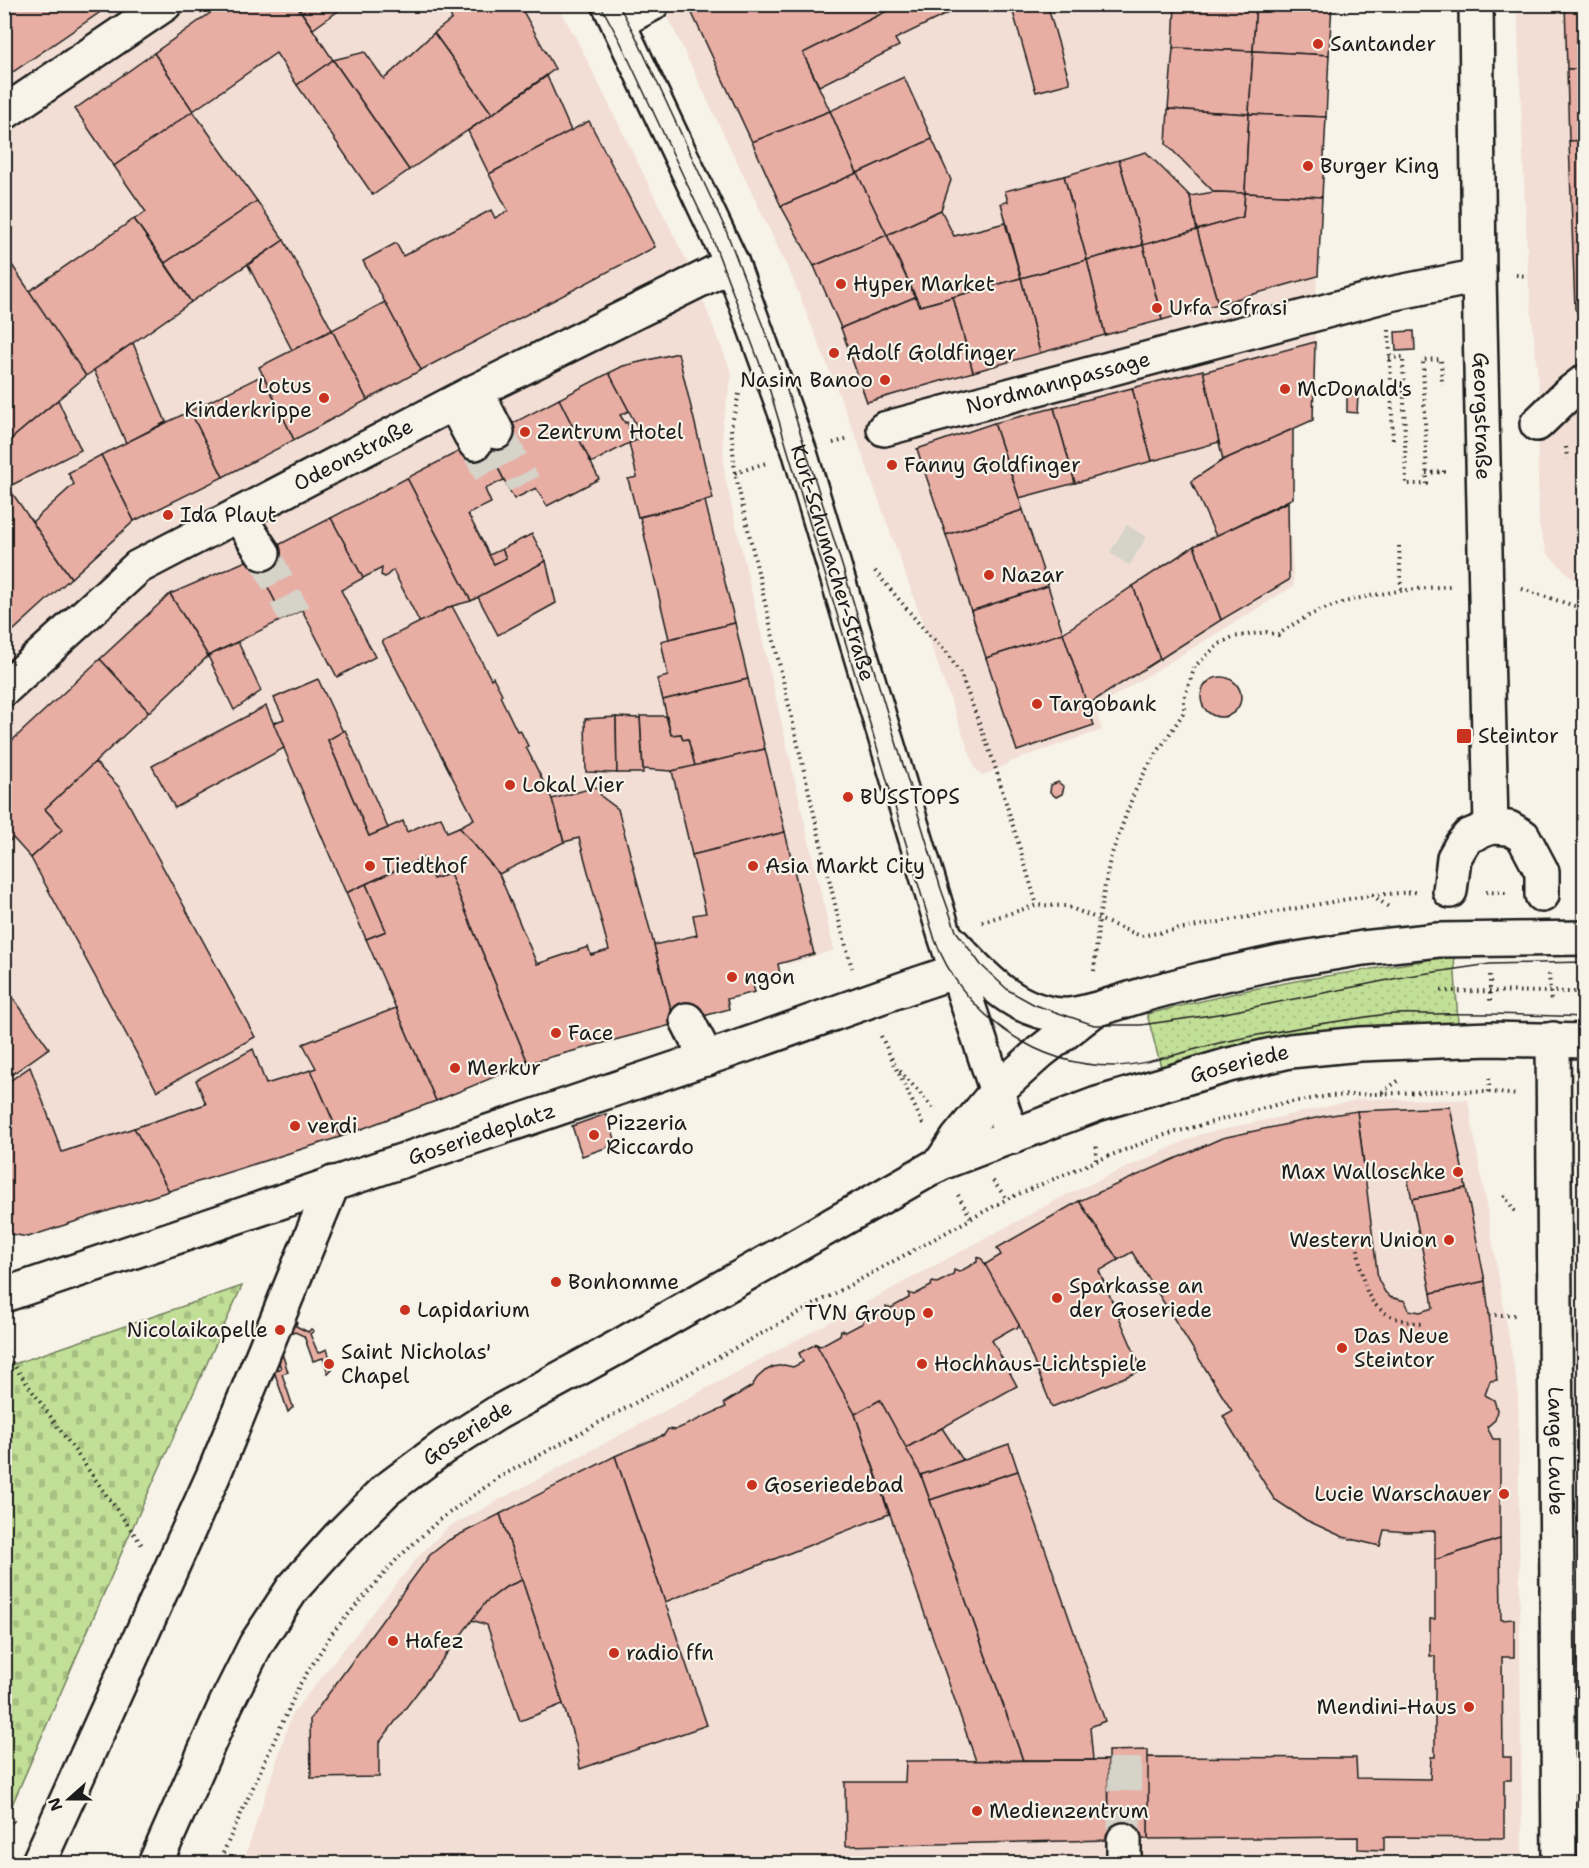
<svg xmlns="http://www.w3.org/2000/svg" width="1589" height="1868" viewBox="0 0 1589 1868" font-family="'Shantell Sans',sans-serif">
<defs>
<pattern id="grass-dots" width="8" height="8" patternUnits="userSpaceOnUse" patternTransform="scale(1.5)"><rect width="8" height="8" fill="#c2df97"/><path d="M2 2h.1M6 6h.1" fill="none" stroke="#a6bf82" stroke-width="1.8" stroke-linecap="round"/></pattern>
<pattern id="cemetery-stones" width="16" height="16" patternUnits="userSpaceOnUse" patternTransform="scale(1.5)"><rect width="16" height="16" fill="#c2df97"/><path d="M2 7V4a2 2 0 0 1 4 0v3zM10 15v-3a2 2 0 0 1 4 0v3z" fill="#a6bf82"/></pattern>
</defs>
<rect width="100%" height="100%" fill="#f7f3e8"/>
<filter id="ink" filterUnits="userSpaceOnUse"><feTurbulence type="fractalNoise" baseFrequency=".0167" numOctaves="2"/><feDisplacementMap in="SourceGraphic" scale="12" xChannelSelector="R" yChannelSelector="G"/><feConvolveMatrix kernelMatrix="1 2 1 2 8 2 1 2 1" color-interpolation-filters="sRGB"/></filter>
<g filter="url(#ink)">
<g fill="#f2ded4">
<path d="M4 5H557L576 38 690 268 732 374 722 427 725 477 834 950 789 964H778L780 974 752 981 755 992 727 999 729 1009 528 1063 340 1137 28 1237 5 1233Z"/>
<path d="M662 5H1332L1315 313 1313 420 1293 429V498L1288 502 1294 586 1095 708 1102 730 1020 758 982 776 975 768 856 437 792 277Z"/>
<path d="M1517 5H1584V583L1572 578 1547 553 1539 526 1537 424 1540 399 1528 276Z"/>
<path d="M1361 1099 1468 1100 1518 1390 1522 1855 873 1864H407L244 1860 292 1714 417 1558 447 1528 1064 1196 1198 1135Z"/>
</g>
<path fill="url(#grass-dots)" stroke="#6f7e5a" stroke-width="1.5" d="M1454 956 1458 1023 1383 1027 1162 1071 1147 1014 1248 990 1301 980Z"/>
<path fill="url(#cemetery-stones)" stroke="#6f7e5a" stroke-width="1.5" d="M242 1286 131 1531 12 1805 4 1799 5 1367Z"/>
<g fill="#e8aea4" stroke="#1c1c1c" stroke-width="1.5">
<path d="M4 4H112L4 78Z"/>
<path d="M223 4H296L333 60 297 85 276 53 193 111 154 53Z"/>
<path d="M296 4H348L313 29Z"/>
<path d="M445 4H519L555 69 492 114 434 33 452 19Z"/>
<path d="M703 4H901L803 53 830 111 752 142 691 11Z"/>
<path d="M901 4 965 5 895 39 899 46 819 86 803 53Z"/>
<path d="M1039 4H1047L1070 83 1036 92 1013 12Z"/>
<path d="M1175 4H1256L1253 51 1173 48Z"/>
<path d="M1256 4H1332L1329 55 1253 51Z"/>
<path d="M1565 4H1584V69H1567Z"/>
<path d="M434 33 492 114 409 170 333 60 365 52 384 79Z"/>
<path d="M1173 48 1253 51 1249 114 1168 109Z"/>
<path d="M1253 51 1329 55 1326 117 1249 114Z"/>
<path d="M154 53 193 111 114 166 75 109Z"/>
<path d="M333 60 409 170 373 195 297 85Z"/>
<path d="M1567 69H1584V140L1569 141Z"/>
<path d="M547 76 571 131 489 174 468 131Z"/>
<path d="M904 77 932 139 857 173 830 111Z"/>
<path d="M1168 109 1249 114 1245 193 1214 192 1166 144Z"/>
<path d="M193 111 257 201 165 263 134 219 146 212 114 166Z"/>
<path d="M830 111 857 173 781 206 752 142Z"/>
<path d="M1249 114 1326 117 1322 197 1245 193Z"/>
<path d="M589 121 655 247 421 370 363 261 396 243 403 256 491 210 495 218 508 211 489 174Z"/>
<path d="M932 139 951 180 941 210 887 235 857 173Z"/>
<path d="M1584 140V319L1575 309 1569 141Z"/>
<path d="M1146 152 1190 196 1197 230 1143 245 1119 160Z"/>
<path d="M1119 160 1143 245 1087 260 1064 176Z"/>
<path d="M857 173 887 235 814 266 781 206Z"/>
<path d="M1064 176 1087 260 1021 278 1001 203 1008 202 1005 191Z"/>
<path d="M1214 192 1245 193 1243 217 1197 230 1190 196Z"/>
<path d="M1245 193 1322 197 1318 276 1218 304 1197 230 1243 217Z"/>
<path d="M257 201 284 240 191 302 165 263Z"/>
<path d="M941 210 954 236 1005 223 1021 278 920 306 887 235Z"/>
<path d="M134 219 191 302 86 376 28 292Z"/>
<path d="M1197 230 1218 304 1162 320 1143 245Z"/>
<path d="M887 235 915 297 841 328 814 266Z"/>
<path d="M284 240 332 330 292 350 248 265Z"/>
<path d="M1143 245 1162 320 1105 335 1087 260Z"/>
<path d="M8 259 86 376 4 445V262Z"/>
<path d="M1087 260 1105 335 1040 353 1021 278Z"/>
<path d="M1021 278 1040 353 973 372 953 297Z"/>
<path d="M915 297 920 306 953 297 973 372 867 402 841 328Z"/>
<path d="M385 302 421 370 367 400 332 330Z"/>
<path d="M332 330 367 400 294 440 259 367Z"/>
<path d="M1414 331 1415 350 1396 351 1395 332Z"/>
<path d="M1315 342 1313 420 1223 460 1203 372Z"/>
<path d="M133 343 166 422 126 443 94 370Z"/>
<path d="M678 353 713 499 638 517 628 479 637 477 629 443 643 438 609 373 623 366Z"/>
<path d="M1203 370 1219 442 1152 461 1132 388Z"/>
<path d="M609 373 629 411 620 415 625 423 627 422 635 440 591 463 559 399Z"/>
<path d="M263 375 294 440 223 477 190 411Z"/>
<path d="M1132 388 1152 461 1075 483 1054 408Z"/>
<path d="M1347 395H1358L1357 413 1347 412Z"/>
<path d="M559 399 599 479 547 506 536 488 514 499 483 439Z"/>
<path d="M58 400 81 450 8 487 4 482V445Z"/>
<path d="M1054 408 1075 483 1019 498 994 423Z"/>
<path d="M190 411 223 477 134 521 101 455Z"/>
<path d="M994 423 1023 510 946 535 917 449Z"/>
<path d="M1293 429V498L1216 536 1191 481 1223 460Z"/>
<path d="M483 439 504 480 485 489 491 503 468 514 494 564 506 558 502 549 532 534 546 561 471 601 407 478Z"/>
<path d="M101 455 134 521 71 578 32 522 74 484 68 473Z"/>
<path d="M407 478 471 601 452 606 420 623 393 570 385 577 381 575 382 568 363 578 331 518Z"/>
<path d="M8 487 71 578 4 639V489Z"/>
<path d="M705 501 735 623 669 639 640 517Z"/>
<path d="M1288 502 1289 580 1221 620 1194 546Z"/>
<path d="M1023 510 1048 586 971 611 946 535Z"/>
<path d="M331 518 363 578 341 590 375 657 337 677 302 610 284 619 253 558Z"/>
<path d="M1194 546 1221 620 1160 659 1133 586Z"/>
<path d="M502 549 506 558 494 564 489 555Z"/>
<path d="M253 558 284 619 208 656 170 594Z"/>
<path d="M546 561 556 603 498 635 478 597Z"/>
<path d="M1048 586 1063 633 986 658 971 611Z"/>
<path d="M1133 586 1160 659 1087 705 1063 633Z"/>
<path d="M170 594 208 656 149 712 100 659Z"/>
<path d="M452 606 491 679 493 677 502 694 500 696 517 731 520 730 528 746 526 747 553 801 564 842 499 874 459 827 474 819 382 641Z"/>
<path d="M735 623 748 679 663 700 657 679 668 676 661 641Z"/>
<path d="M1063 633 1094 725 1017 751 986 658Z"/>
<path d="M238 642 261 691 234 710 208 656Z"/>
<path d="M100 659 149 712 45 809 63 829 31 858 13 838 4 846V748Z"/>
<circle cx="1221" cy="697" r="20"/>
<path d="M318 679 343 732 328 740 369 836 403 821 407 832 441 817 447 832 459 827 499 874 537 964 588 947 591 955 609 950 579 838 564 842 552 799 596 787 602 797 618 809 675 1024 528 1063 450 874 433 879 425 857 346 893 273 723 284 719 274 698Z"/>
<path d="M748 679 765 749 695 766 688 739 683 740 681 734 671 735 663 700Z"/>
<path d="M266 706 284 748 175 808 152 766Z"/>
<path d="M640 716H666L671 735 681 734 683 740 688 739 695 766 672 771 643 769Z"/>
<path d="M616 717 617 773 586 772 585 719Z"/>
<path d="M616 717 640 718 643 773H617Z"/>
<path d="M345 730 388 828 369 836 328 740Z"/>
<path d="M765 749 785 832 692 855 672 771Z"/>
<path d="M95 762 120 788 255 1037 157 1091 31 858 63 829 45 809Z"/>
<path d="M1058 782 1064 787 1062 794 1056 797 1050 792 1051 785Z"/>
<path d="M785 832 814 954 778 964 780 974 752 981 755 992 727 999 729 1009 675 1024 654 945 697 935 693 915 706 913 692 855Z"/>
<path d="M425 857 433 879 450 874 528 1063 436 1101 366 939 386 931 366 884Z"/>
<path d="M366 884 386 931 366 939 346 893Z"/>
<path d="M4 985 49 1048 4 1080V1037L8 1035 4 1030Z"/>
<path d="M396 1008 436 1101 340 1137 311 1070 316 1068 303 1044Z"/>
<path d="M253 1049 266 1084 311 1070 340 1137 169 1191 134 1128 206 1104 196 1080Z"/>
<path d="M30 1067 62 1152 134 1128 169 1191 28 1237 5 1233 4 1085Z"/>
<path d="M1450 1107 1466 1188 1412 1199 1405 1168 1365 1172 1357 1111Z"/>
<path d="M1357 1111 1378 1279 1385 1292 1390 1297 1405 1301 1409 1310 1420 1312 1433 1308 1431 1293 1485 1281 1497 1380 1490 1381 1485 1395 1494 1400 1497 1410 1495 1420 1487 1427 1493 1439H1500V1539L1435 1560V1531L1407 1532 1384 1530 1380 1546 1343 1537 1306 1520 1274 1499 1223 1416 1232 1411 1132 1252 1118 1260 1079 1201 1222 1138 1325 1116Z"/>
<path d="M606 1114 617 1144 582 1156 572 1126Z"/>
<path d="M1466 1188 1485 1281 1431 1293 1412 1199Z"/>
<path d="M1079 1201 1118 1260 1099 1271 1142 1370 1052 1407 1019 1325 984 1265 1001 1255 997 1248Z"/>
<path d="M977 1257 982 1259 1019 1325 1017 1329 1013 1328 992 1340 1017 1386 906 1448 880 1400 855 1414 816 1344 820 1346 840 1335 841 1330 846 1332 863 1323 864 1318 869 1319 886 1311V1306L891 1308 909 1298V1293L914 1295 931 1286 932 1282 937 1283 953 1275 954 1270 959 1272 977 1262Z"/>
<path d="M294 1321 297 1322 296 1326 308 1332 311 1329 314 1331 310 1334 318 1353 327 1349 333 1368 328 1373 323 1358 313 1361 304 1336 295 1332 284 1337 280 1347 288 1372 282 1374 293 1407 288 1412 274 1371 281 1368 274 1349 282 1332 293 1326Z"/>
<path d="M816 1344 855 1414 889 1514 665 1602 615 1456 664 1435 668 1429 675 1430 726 1407 724 1403 752 1386 757 1378 765 1371 773 1367 784 1365 793 1367 803 1362 799 1353Z"/>
<path d="M880 1400 921 1475 1023 1760 976 1761 855 1414Z"/>
<path d="M942 1428 963 1460 921 1475 906 1448Z"/>
<path d="M1009 1444 1018 1471 930 1500 921 1475Z"/>
<path d="M615 1456 707 1725 580 1769 576 1744 500 1514Z"/>
<path d="M1018 1471 1105 1721 1090 1727 1093 1760H1023L930 1500Z"/>
<path d="M500 1514 522 1580 506 1587 486 1602 379 1743V1777L311 1778 310 1719 430 1555 449 1540Z"/>
<path d="M1500 1539 1501 1620 1514 1619V1657H1502L1503 1757H1511V1780H1504V1838L1384 1837V1850L1358 1849V1837L1148 1839 1147 1757 1356 1758 1357 1778 1430 1779 1431 1757H1435V1656H1430V1619H1435V1560Z"/>
<path d="M522 1580 563 1704 520 1721 487 1625 472 1620 486 1602 506 1587Z"/>
<path d="M1148 1750V1839L1109 1840 1108 1751Z"/>
<path d="M1108 1760 1109 1840 846 1846 845 1782H905L906 1761Z"/>
</g>
<g fill="none" stroke-linecap="round" stroke-linejoin="round">
<g stroke="#d6d3c9" stroke-width="33" stroke-dasharray="33 16" stroke-linecap="butt">
<path d="M497 432 524 484"/>
<path d="M475 443 496 484"/>
<path d="M1118 539 1138 551"/>
<path d="M263 553 294 614"/>
<path d="M1124 1840 1125 1750"/>
</g>
<defs>
<g id="minor">
<path id="s1" d="M609 4 732 264 800 453 945 936 1012 1137"/>
<path id="s2" d="M1476 4 1479 276 1491 827"/>
<path d="M618 22 652 4"/>
<path d="M4 113 165 4"/>
<path d="M476 391 497 432"/>
<path d="M454 403 475 443"/>
<path d="M1537 424 1566 396 1584 382"/>
<path id="s3" d="M884 429 1390 294 1479 276"/>
<path d="M238 515 263 553"/>
<path id="s4" d="M4 689 138 567 476 391 732 264"/>
<path d="M1450 891 1454 858 1462 844 1469 836 1491 827 1509 828 1523 836 1542 872V895"/>
<path d="M951 942C982 975 1013 1012 1062 1015 1072 1016 1084 1012 1094 1010"/>
<path d="M687 1020 707 1059"/>
<path id="s5" d="M1553 1039 1559 1864"/>
<path d="M941 1163 958 1138 996 1092 1040 1052 1094 1010 1146 994 1203 979 1279 962 1363 948 1438 940 1584 938"/>
<path id="s6" d="M4 1295C237 1216 471 1138 704 1059 789 1031 872 998 957 971"/>
<path d="M1124 1840V1864"/>
<path d="M38 1864 213 1476 333 1183"/>
<path id="s7" d="M155 1864 226 1704 256 1644 293 1588 338 1538 386 1490 445 1446 497 1413 618 1347 941 1163 1097 1104 1229 1065 1290 1051 1360 1044 1490 1039 1584 1041"/>
</g>
</defs>
<use href="#minor" stroke="#1c1c1c" stroke-width="38"/>
<g stroke="#1c1c1c" stroke-width="4" stroke-dasharray="1.5 4.5" stroke-linecap="butt">
<path d="M1516 275 1528 276"/>
<path d="M1389 330 1393 442"/>
<path d="M1389 358 1403 357 1406 484H1427L1423 360 1441 359 1442 385"/>
<path d="M739 394 731 427 735 473 837 913 852 968"/>
<path d="M833 443 849 439"/>
<path d="M1566 447 1567 459"/>
<path d="M735 473 766 463"/>
<path d="M1426 473 1444 472V470"/>
<path d="M1584 518V529"/>
<path d="M1399 546 1401 590"/>
<path d="M875 571 927 633 946 651 961 675 993 760 1037 905"/>
<path d="M1522 589 1584 609"/>
<path d="M1486 892 1506 893"/>
<path d="M1372 895 1390 908"/>
<path d="M982 922 1037 905 1066 906 1141 936 1371 895 1416 892"/>
<path d="M1094 971 1099 918 1110 859 1134 793 1147 768 1184 712V699L1195 666 1219 644 1233 637 1266 632 1278 635C1327 597 1390 591 1450 586"/>
<path d="M1549 974 1551 1003"/>
<path d="M1490 975V1003"/>
<path d="M1441 991 1584 992"/>
<path d="M881 1036 923 1124"/>
<path d="M900 1071 935 1110"/>
<path d="M1382 1092 1401 1079"/>
<path d="M1489 1092V1074"/>
<path d="M1096 1160 1097 1143"/>
<path d="M993 1181 1007 1199"/>
<path d="M958 1195 971 1218"/>
<path d="M1504 1195 1516 1213"/>
<path d="M1356 1237C1364 1287 1362 1316 1421 1324"/>
<path d="M1489 1315H1518"/>
<path d="M4 1346 13 1364 142 1545"/>
<path d="M4 1813 17 1825"/>
<path d="M218 1864 300 1684 333 1632 397 1559 439 1520 498 1478 1007 1199 1096 1161 1161 1136 1279 1104 1329 1096 1448 1091 1489 1092 1518 1095"/>
</g>
<use href="#minor" stroke="#f7f3e8" stroke-width="33"/>
<g stroke="#1c1c1c" stroke-width="1.5">
<path d="M600 4 620 41 711 235 769 388 935 940C963 1013 1034 1066 1113 1066 1151 1065 1187 1050 1224 1042 1276 1031 1328 1022 1380 1015 1397 1013 1414 1014 1430 1014 1482 1013 1533 1015 1584 1017"/>
<path d="M618 4 635 35 725 228 784 381 846 578 941 889 956 931 981 965 1008 990 1035 1005 1094 1025H1141L1225 1013 1408 976 1490 964 1584 962"/>
</g>
</g>
</g>
<g fill="#c8321e" stroke="#f7f3e8" stroke-width="2">
<circle cx="1318" cy="44" r="6"/>
<circle cx="1308" cy="166" r="6"/>
<circle cx="841" cy="284" r="6"/>
<circle cx="1157" cy="308" r="6"/>
<circle cx="834" cy="353" r="6"/>
<circle cx="885" cy="380" r="6"/>
<circle cx="1285" cy="389" r="6"/>
<circle cx="324" cy="398" r="6"/>
<circle cx="525" cy="432" r="6"/>
<circle cx="892" cy="465" r="6"/>
<circle cx="168" cy="515" r="6"/>
<circle cx="989" cy="575" r="6"/>
<circle cx="1037" cy="704" r="6"/>
<rect x="1456" y="728" width="16" height="16" rx="3"/>
<circle cx="510" cy="785" r="6"/>
<circle cx="848" cy="797" r="6"/>
<circle cx="370" cy="866" r="6"/>
<circle cx="753" cy="866" r="6"/>
<circle cx="732" cy="977" r="6"/>
<circle cx="556" cy="1033" r="6"/>
<circle cx="455" cy="1068" r="6"/>
<circle cx="295" cy="1126" r="6"/>
<circle cx="594" cy="1135" r="6"/>
<circle cx="1458" cy="1172" r="6"/>
<circle cx="1449" cy="1240" r="6"/>
<circle cx="556" cy="1282" r="6"/>
<circle cx="1057" cy="1298" r="6"/>
<circle cx="405" cy="1310" r="6"/>
<circle cx="928" cy="1313" r="6"/>
<circle cx="280" cy="1330" r="6"/>
<circle cx="1342" cy="1348" r="6"/>
<circle cx="329" cy="1364" r="6"/>
<circle cx="922" cy="1364" r="6"/>
<circle cx="752" cy="1485" r="6"/>
<circle cx="1504" cy="1494" r="6"/>
<circle cx="393" cy="1641" r="6"/>
<circle cx="614" cy="1653" r="6"/>
<circle cx="1469" cy="1707" r="6"/>
<circle cx="977" cy="1811" r="6"/>
</g>
<g text-anchor="middle" stroke-width="4.5" stroke-linejoin="round" paint-order="stroke">
<g font-size="21" fill="#1c1c1c" stroke="#f7f3e8" text-anchor="start">
<text x="1330" y="51">Santander</text>
<text x="1320" y="173">Burger King</text>
<text x="853" y="291">Hyper Market</text>
<text x="1169" y="315">Urfa Sofrasi</text>
<text x="846" y="360">Adolf Goldfinger</text>
<text x="873" y="387" text-anchor="end">Nasim Banoo</text>
<text x="312" y="393" text-anchor="end">Lotus<tspan x="312" dy="24">Kinderkrippe</tspan></text>
<text x="1297" y="396">McDonald's</text>
<text x="537" y="439">Zentrum Hotel</text>
<text x="904" y="472">Fanny Goldfinger</text>
<text x="180" y="522">Ida Plaut</text>
<text x="1001" y="582">Nazar</text>
<text x="1049" y="711">Targobank</text>
<text x="1478" y="743">Steintor</text>
<text x="522" y="792">Lokal Vier</text>
<text x="860" y="804">BUSSTOPS</text>
<text x="382" y="873">Tiedthof</text>
<text x="765" y="873">Asia Markt City</text>
<text x="744" y="984">ngon</text>
<text x="568" y="1040">Face</text>
<text x="467" y="1075">Merkur</text>
<text x="606" y="1130">Pizzeria<tspan x="606" dy="24">Riccardo</tspan></text>
<text x="307" y="1133">verdi</text>
<text x="1446" y="1179" text-anchor="end">Max Walloschke</text>
<text x="1437" y="1247" text-anchor="end">Western Union</text>
<text x="568" y="1289">Bonhomme</text>
<text x="1069" y="1293">Sparkasse an<tspan x="1069" dy="24">der Goseriede</tspan></text>
<text x="417" y="1317">Lapidarium</text>
<text x="916" y="1320" text-anchor="end">TVN Group</text>
<text x="268" y="1337" text-anchor="end">Nicolaikapelle</text>
<text x="1354" y="1343">Das Neue<tspan x="1354" dy="24">Steintor</tspan></text>
<text x="341" y="1359">Saint Nicholas'<tspan x="341" dy="24">Chapel</tspan></text>
<text x="934" y="1371">Hochhaus-Lichtspiele</text>
<text x="764" y="1492">Goseriedebad</text>
<text x="1492" y="1501" text-anchor="end">Lucie Warschauer</text>
<text x="405" y="1648">Hafez</text>
<text x="626" y="1660">radio ffn</text>
<text x="1457" y="1714" text-anchor="end">Mendini-Haus</text>
<text x="989" y="1818">Medienzentrum</text>
</g>
<g font-size="21" fill="#1c1c1c" stroke="#f7f3e8">
<text dy="7" stroke="none"><textPath href="#s3" startOffset="180">Nordmannpassage</textPath></text>
<text dy="7" stroke="none"><textPath href="#s2" startOffset="412">Georgstraße</textPath></text>
<text dy="7" stroke="none"><textPath href="#s4" startOffset="424">Odeonstraße</textPath></text>
<text dy="7" stroke="none"><textPath href="#s1" startOffset="603">Kurt-Schumacher-Straße</textPath></text>
<text dy="7" stroke="none"><textPath href="#s7" startOffset="1404">Goseriede</textPath></text>
<text dy="7" stroke="none"><textPath href="#s6" startOffset="504">Goseriedeplatz</textPath></text>
<text dy="7" stroke="none"><textPath href="#s7" startOffset="544">Goseriede</textPath></text>
<text dy="7" stroke="none"><textPath href="#s5" startOffset="412">Lange Laube</textPath></text>
</g>
</g>
<rect width="1589" height="1868" fill="none" stroke="#f7f3e8" stroke-width="24"/>
<rect x="12" y="12" width="1565" height="1844" fill="none" stroke="#1c1c1c" stroke-width="2" filter="url(#ink)"/>
<g transform="translate(69 1799) rotate(249)" stroke="#f7f3e8" stroke-width="4.5" paint-order="stroke">
<path d="M0-4.5L10 22L0 15L-10 22Z" fill="#1c1c1c"/>
<text y="-9" font-size="16" font-weight="bold" text-anchor="middle" fill="#1c1c1c">N</text>
</g>
</svg>
